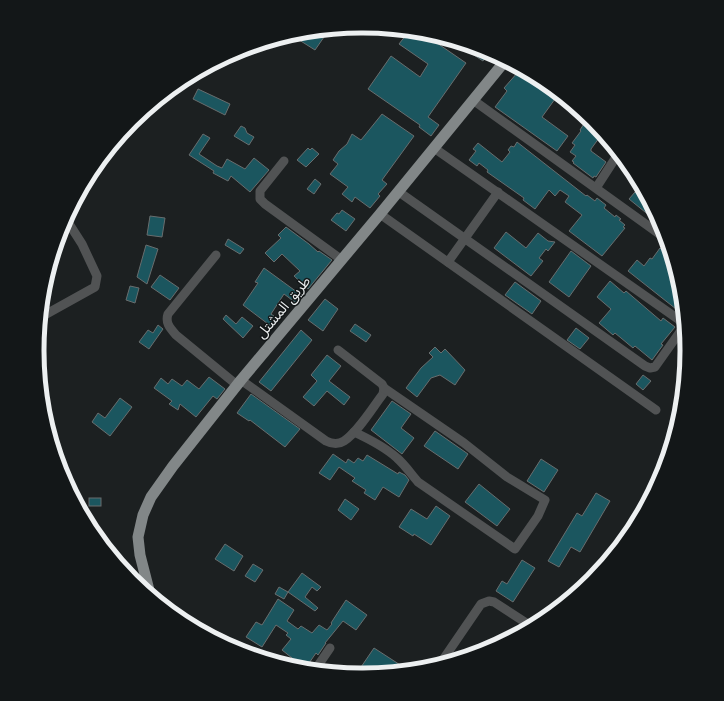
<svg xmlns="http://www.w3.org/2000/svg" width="724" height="701" viewBox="0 0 724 701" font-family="'IBM Plex Serif','Noto Sans Arabic',serif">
<rect width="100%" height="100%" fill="#1c2021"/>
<g fill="#1b565f" stroke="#686d6e">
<path d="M318 30 324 37 315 50 296 38 299 32Z"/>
<path d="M409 31 421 32 466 63 428 117 439 125 431 136 419 127 420 125 368 89 391 56 420 77 428 64 399 44Z"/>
<path d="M458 42 486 51 489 52 483 61 457 44Z"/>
<path d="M521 69 527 72 524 77 555 99 542 117 568 136 557 151 495 107 507 91 504 88 518 72H519Z"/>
<path d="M198 89 230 104 225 115 193 99Z"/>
<path d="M382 114 414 136 382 180 387 184 378 194 380 196 370 208 355 197 352 202 342 194 348 187 330 174 338 164 333 160 339 151 347 144 352 134 361 140Z"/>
<path d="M587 119 595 125 602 134 591 149V151L606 162 596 177 594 176 593 178 573 163 574 162 572 161 576 156 570 152 575 145 572 143 581 131 580 130Z"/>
<path d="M241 126 245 128 247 133 254 137 249 145 234 136Z"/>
<path d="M203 134 210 138 199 154 217 166 222 168 227 159 245 169 254 158 269 170 250 192 231 176 228 181 213 173 214 171 189 155Z"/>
<path d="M517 142 586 196 587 195 595 201 597 198 606 205 604 208 615 217 616 215 621 219 619 220 625 225 623 227 625 228 602 256 569 231 582 215 565 202 569 196 560 190 555 196 549 190 535 209 523 200 524 198 487 172 488 170 479 163 477 166 469 160 476 151 473 149 478 143 502 162 510 152 508 150 511 146 514 147Z"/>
<path d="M308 148 310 150 312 148 319 154 306 167 297 160Z"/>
<path d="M315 179 321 184 314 194 307 189Z"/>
<path d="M641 187 649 203 661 225 629 199 635 192 637 193Z"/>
<path d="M342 210 355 219 346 231 331 220 337 213 339 214Z"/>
<path d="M150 216 165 218 162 237 147 235Z"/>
<path d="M286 227 309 244 318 252 319 251 332 260 308 289 294 276 300 271 282 254 274 262 265 253 281 238 278 235Z"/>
<path d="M506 232 526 248 538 233 548 241 555 242 548 251 546 249 539 258 543 261 531 276 494 248Z"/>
<path d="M228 239 244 249 240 254 225 245Z"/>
<path d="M146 245 158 249 147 284 137 277Z"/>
<path d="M660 248 662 250 664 249 670 254 678 278 674 283 680 288 683 312 677 308 676 309 628 271 637 260 644 266 650 258 652 259Z"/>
<path d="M571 251 591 266 569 297 549 282Z"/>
<path d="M264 268 301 295 296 303 284 294 271 314 278 319 272 327 243 305 258 283 255 282Z"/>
<path d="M160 275 179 288 170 300 151 287Z"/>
<path d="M610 281 624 293 626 291 661 321 663 318 675 327 661 344 663 345 652 360 635 346 633 348 615 333 613 335 599 323 611 309 597 297Z"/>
<path d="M515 282 541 301 532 314 505 295Z"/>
<path d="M130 286 139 288 135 303 126 300Z"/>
<path d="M325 299 338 309 323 331 308 320Z"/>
<path d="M226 315 236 324 242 317 253 326 243 338 223 319Z"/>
<path d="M355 324 371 335 366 342 350 331Z"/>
<path d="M158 325 163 329 149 349 139 342 148 330 153 333Z"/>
<path d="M576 328 589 338 580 349 567 340Z"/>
<path d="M301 330 312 340 271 391 259 382Z"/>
<path d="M435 347 441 353 445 349 465 370 455 385 440 375 431 378 417 397 406 388 421 368 433 357 429 353Z"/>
<path d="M327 355 341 366 329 381 350 397 344 405 327 391 314 406 303 397 317 381 311 375Z"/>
<path d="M643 375 651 381 643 390 636 384Z"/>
<path d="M209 377 225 389 217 399 213 396 196 417 180 404 178 410 169 404 172 401 154 388 161 378 168 384 172 379 182 386 187 380 199 389Z"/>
<path d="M251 394 300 429 285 447 250 420 249 421 237 413Z"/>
<path d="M120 398 132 407 110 436 92 422 98 413 105 418Z"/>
<path d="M392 401 411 414 401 428 414 438 402 454 371 430Z"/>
<path d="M435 431 468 454 458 469 424 446Z"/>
<path d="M333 454 346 463 348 459 354 463 358 458 363 461 367 455 398 474 399 472 405 475 409 480 399 497 383 487 375 500 364 493 366 490 352 481 355 478 339 467 330 480 319 473Z"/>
<path d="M541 459 558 470 544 492 527 481Z"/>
<path d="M479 484 510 509 497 526 465 502Z"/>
<path d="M596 493 610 501 580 552 571 547 559 567 548 561 577 513 582 516Z"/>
<rect x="89" y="498" width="12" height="8"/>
<path d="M345 499 359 509 351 520 338 510Z"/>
<path d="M436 506 450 516 431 545 414 534 413 536 399 527 411 509 427 519Z"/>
<path d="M225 544 243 556 234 571 215 559Z"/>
<path d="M522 560 535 568 513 602 496 591 502 581 507 584Z"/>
<path d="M253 564 263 570 255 582 245 576Z"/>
<path d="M302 573 321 587 317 591 312 587 305 597 318 608 315 611 288 592Z"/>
<path d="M279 587 288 592 284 599 275 594Z"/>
<path d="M278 599 294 610 287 621 298 629 301 626 312 633 319 625 327 630 332 624 331 623 346 600 367 615 356 630 343 621 325 643H326L318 655 316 653 305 669H298L294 667 297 662 282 650 291 639 286 635 288 633 276 625 262 647 246 637 256 622 262 625Z"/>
<path d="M374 648 408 670 366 675 359 670Z"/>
</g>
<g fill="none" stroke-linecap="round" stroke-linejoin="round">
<g stroke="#515354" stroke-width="9">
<path d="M473 100 665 238"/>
<path d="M284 161 260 191V199L265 204 342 260"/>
<path d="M596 188 618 154"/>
<path d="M399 192 645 366 650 368 655 367 682 329V324L678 319 434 148"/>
<path d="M380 214 656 410"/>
<path d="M216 255 168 314C165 323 170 328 176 335L237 385"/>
<path d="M448 262 498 192"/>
<path d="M41 317 95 287 97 276 82 244 66 219"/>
<path d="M241 380 326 441C332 444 338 445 344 441 358 432 373 407 383 394L384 388 382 384 338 350"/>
<path d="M354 432C369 439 385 447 397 458 405 465 411 474 418 482L515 549 538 516 545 500 507 477 464 443 384 388"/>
<path d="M440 664 481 604 489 601 494 602 531 626"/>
<path d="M315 670 330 648"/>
</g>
<path stroke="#828788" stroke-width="11" d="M150 594 140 555 138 537 143 515 151 497 173 466 241 380 380 214 505 61"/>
</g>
<g text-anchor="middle" stroke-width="3" stroke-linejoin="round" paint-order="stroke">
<g font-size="14" fill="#edf0f1" stroke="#131718">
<text transform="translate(283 307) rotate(-50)" y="5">طريق المشتل</text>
</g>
</g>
<path d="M0 0H724V701H0ZM361 33H363A317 317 0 0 1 680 350V351A317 317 0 0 1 363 668H361A317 317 0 0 1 44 351V350A317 317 0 0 1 361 33Z" fill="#131718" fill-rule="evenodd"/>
<path fill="none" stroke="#edf0f1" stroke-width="5" d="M361 33H363A317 317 0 0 1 680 350V351A317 317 0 0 1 363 668H361A317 317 0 0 1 44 351V350A317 317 0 0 1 361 33Z"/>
</svg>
